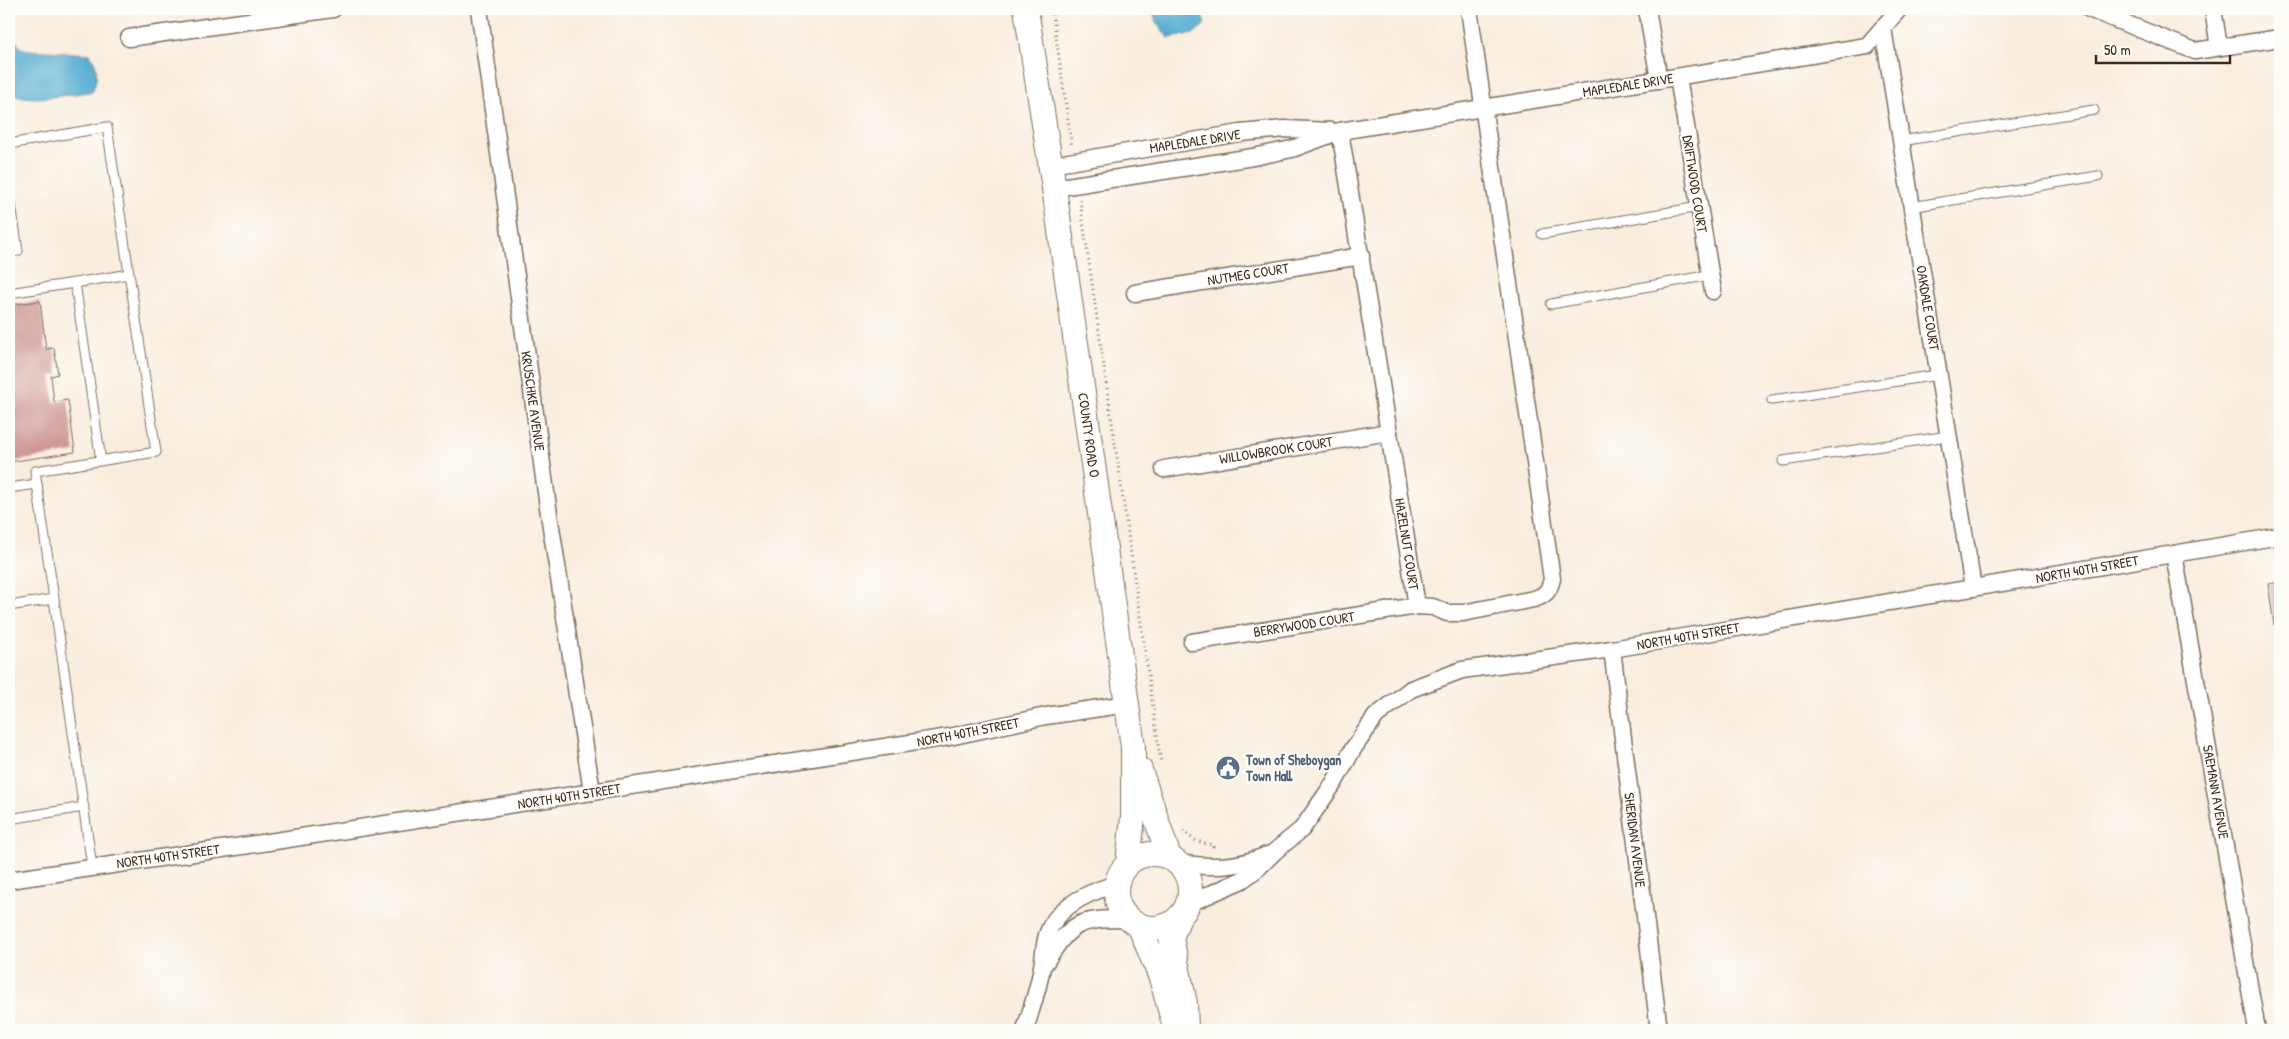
<svg xmlns="http://www.w3.org/2000/svg" width="2289" height="1039" viewBox="0 0 2289 1039" font-family="'Patrick Hand',sans-serif">
<rect width="100%" height="100%" fill="#fdfcf7"/>
<filter id="ink" filterUnits="userSpaceOnUse"><feTurbulence type="fractalNoise" baseFrequency=".02" numOctaves="2"/><feDisplacementMap in="SourceGraphic" scale="10" xChannelSelector="R" yChannelSelector="G"/><feConvolveMatrix kernelMatrix="1 2 1 2 8 2 1 2 1" color-interpolation-filters="sRGB"/></filter>
<filter id="wash" filterUnits="userSpaceOnUse"><feTurbulence type="fractalNoise" baseFrequency=".0096" numOctaves="4" result="noise"/><feDisplacementMap in="SourceGraphic" scale="20" xChannelSelector="R" yChannelSelector="G"/><feGaussianBlur stdDeviation="1.12" result="paint"/><feColorMatrix in="noise" values="0 0 0 0 0 0 0 0 0 0 0 0 0 0 0 0 0 1.4 0 .05"/><feComposite in="paint" operator="in"/></filter>
<g filter="url(#wash)">
<rect width="100%" height="100%" fill="#f9edde"/>
<g fill="#54acd1" stroke="#486b78">
<path d="M1153 9H1199L1205 24 1193 34 1169 38 1156 23Z"/>
<path d="M9 32 21 48 28 50 89 54C99 64 98 79 92 92 72 93 23 106 9 90Z"/>
</g>
<g id="blocks">
<g fill="#cf9796">
<path d="M40 301 46 349 54 348 58 374 51 376 54 402 68 400 75 452 9 462V305Z"/>
<path d="M2280 582V624L2274 625 2268 584Z"/>
</g>
</g>
</g>
<g filter="url(#ink)">
<use href="#blocks" fill-opacity="0" stroke="#7e6e61" stroke-width="1"/>
<g fill="none" stroke-linecap="round" stroke-linejoin="round">
<defs>
<g id="lane">
<path d="M1901 141 2094 110"/>
<path d="M9 144 107 127 156 452 35 471 54 599"/>
<path d="M9 190 18 251 9 253"/>
<path d="M1911 207 2098 176"/>
<path d="M1542 234 1699 207"/>
<path d="M75 283 129 274"/>
<path d="M9 293 75 283 101 461"/>
<path d="M1551 304 1710 275"/>
<path d="M1772 400 1938 375"/>
<path d="M1783 461 1948 436"/>
<path d="M9 488 37 484"/>
<path d="M9 606 54 599 92 867"/>
<path d="M9 819 84 807"/>
</g>
<g id="street">
<path d="M479 9 549 514 592 792"/>
<path d="M1647 9 1659 80"/>
<path d="M2089 9 2195 51 2280 38"/>
<path d="M2213 9 2219 47"/>
<path d="M1883 28 1973 588"/>
<path d="M129 38 333 9"/>
<path d="M1678 77 1713 291"/>
<path d="M1340 131 1417 606"/>
<path d="M1051 165 1240 133 1285 129 1332 131"/>
<path d="M1054 188 1253 157 1292 149 1340 131 1867 46 1899 9"/>
<path d="M1135 293 1361 256"/>
<path d="M1164 469 1389 432"/>
<path d="M2174 554 2257 1030"/>
<path d="M1192 642 1417 606 1433 607 1447 613H1463L1534 599C1546 595 1549 591 1552 579L1469 9"/>
<path d="M1612 649 1659 1030"/>
<path d="M1178 863C1210 868 1237 868 1267 855"/>
<path d="M9 880 249 845 949 737 1046 716 1127 704"/>
<path d="M1188 904 1242 880 1258 868 1274 852 1302 829 1334 783 1353 749 1376 716 1411 689 1462 670 1612 649 2280 536"/>
<path d="M1045 963C1072 921 1078 919 1128 919"/>
<path d="M1025 1030C1031 1009 1039 988 1042 966 1044 956 1044 945 1047 935 1056 906 1089 892 1116 884"/>
</g>
<g id="secondary">
<path d="M1026 9 1054 188 1133 747V817L1128 863"/>
<path d="M1140 770 1169 857"/>
<circle cx="1153" cy="891" r="37"/>
<path d="M1179 917 1171 938 1185 1003 1186 1030"/>
<path d="M1139 925 1161 978 1176 1030"/>
</g>
</defs>
<use href="#lane" stroke="#7e6e61" stroke-width="11"/>
<use href="#street" stroke="#7e6e61" stroke-width="19"/>
<use href="#secondary" stroke="#7e6e61" stroke-width="26"/>
<g stroke="#7e6e61" stroke-width="3" stroke-dasharray="1 4" stroke-linecap="butt">
<path d="M1052 9 1072 147"/>
<path d="M1080 200 1161 763"/>
<path d="M1183 831 1196 841 1213 845V850"/>
</g>
<use href="#lane" stroke="#fff" stroke-width="9"/>
<use href="#street" stroke="#fff" stroke-width="16"/>
<use href="#secondary" stroke="#fff" stroke-width="24"/>
</g>
</g>
<defs>
<symbol id="civic-disc" viewBox="-11 -11 22 22"><circle r="9.5" fill="#5c6f8a" stroke="#fdfcf7"/><path d="M-.6-6.5H3V-4.5H.6V-3L4-1V1h2V6H-6V1h2V-1L-.6-3ZM-1.2 2.5V6h2.4V2.5Z" fill="#fff"/></symbol>
</defs>
<g fill-rule="evenodd">
<use href="#civic-disc" x="1214" y="754" width="28" height="28"/>
</g>
<g text-anchor="middle" stroke-width="4.5" stroke-linejoin="round" paint-order="stroke">
<g font-size="14" fill="#3b2a1e" stroke="#fdfcf7">
<text transform="translate(1628 85) rotate(-9)" y="5">MAPLEDALE DRIVE</text>
<text transform="translate(1195 141) rotate(-9)" y="5">MAPLEDALE DRIVE</text>
<text transform="translate(1695 184) rotate(81)" y="5">DRIFTWOOD COURT</text>
<text transform="translate(1248 274) rotate(-9)" y="5">NUTMEG COURT</text>
<text transform="translate(1928 308) rotate(81)" y="5">OAKDALE COURT</text>
<text transform="translate(533 401) rotate(82)" y="5">KRUSCHKE AVENUE</text>
<text transform="translate(1089 435) rotate(82)" y="5">COUNTY ROAD O</text>
<text transform="translate(1276 450) rotate(-9)" y="5">WILLOWBROOK COURT</text>
<text transform="translate(1407 544) rotate(81)" y="5">HAZELNUT COURT</text>
<text transform="translate(2087 569) rotate(-10)" y="5">NORTH 40TH STREET</text>
<text transform="translate(1304 624) rotate(-9)" y="5">BERRYWOOD COURT</text>
<text transform="translate(1688 636) rotate(-10)" y="5">NORTH 40TH STREET</text>
<text transform="translate(968 732) rotate(-11)" y="5">NORTH 40TH STREET</text>
<text transform="translate(2216 792) rotate(80)" y="5">SAEMANN AVENUE</text>
<text transform="translate(569 796) rotate(-9)" y="5">NORTH 40TH STREET</text>
<text transform="translate(1635 840) rotate(83)" y="5">SHERIDAN AVENUE</text>
<text transform="translate(168 856) rotate(-8)" y="5">NORTH 40TH STREET</text>
</g>
<g font-size="14" font-weight="bold" fill="#4e5e75" stroke="#fdfcf7" text-anchor="start">
<text x="1246" y="765">Town of Sheboygan<tspan x="1246" dy="16">Town Hall</tspan></text>
</g>
</g>
<rect width="2289" height="1039" fill="none" stroke="#fdfcf7" stroke-width="30"/>
<path d="M2096 55v8h134v-8" fill="none" stroke="#3b2a1e" stroke-width="2.5"/>
<text x="2104" y="55" font-size="15" fill="#3b2a1e" stroke="#fdfcf7" stroke-width="4" paint-order="stroke">50 m</text>
</svg>
